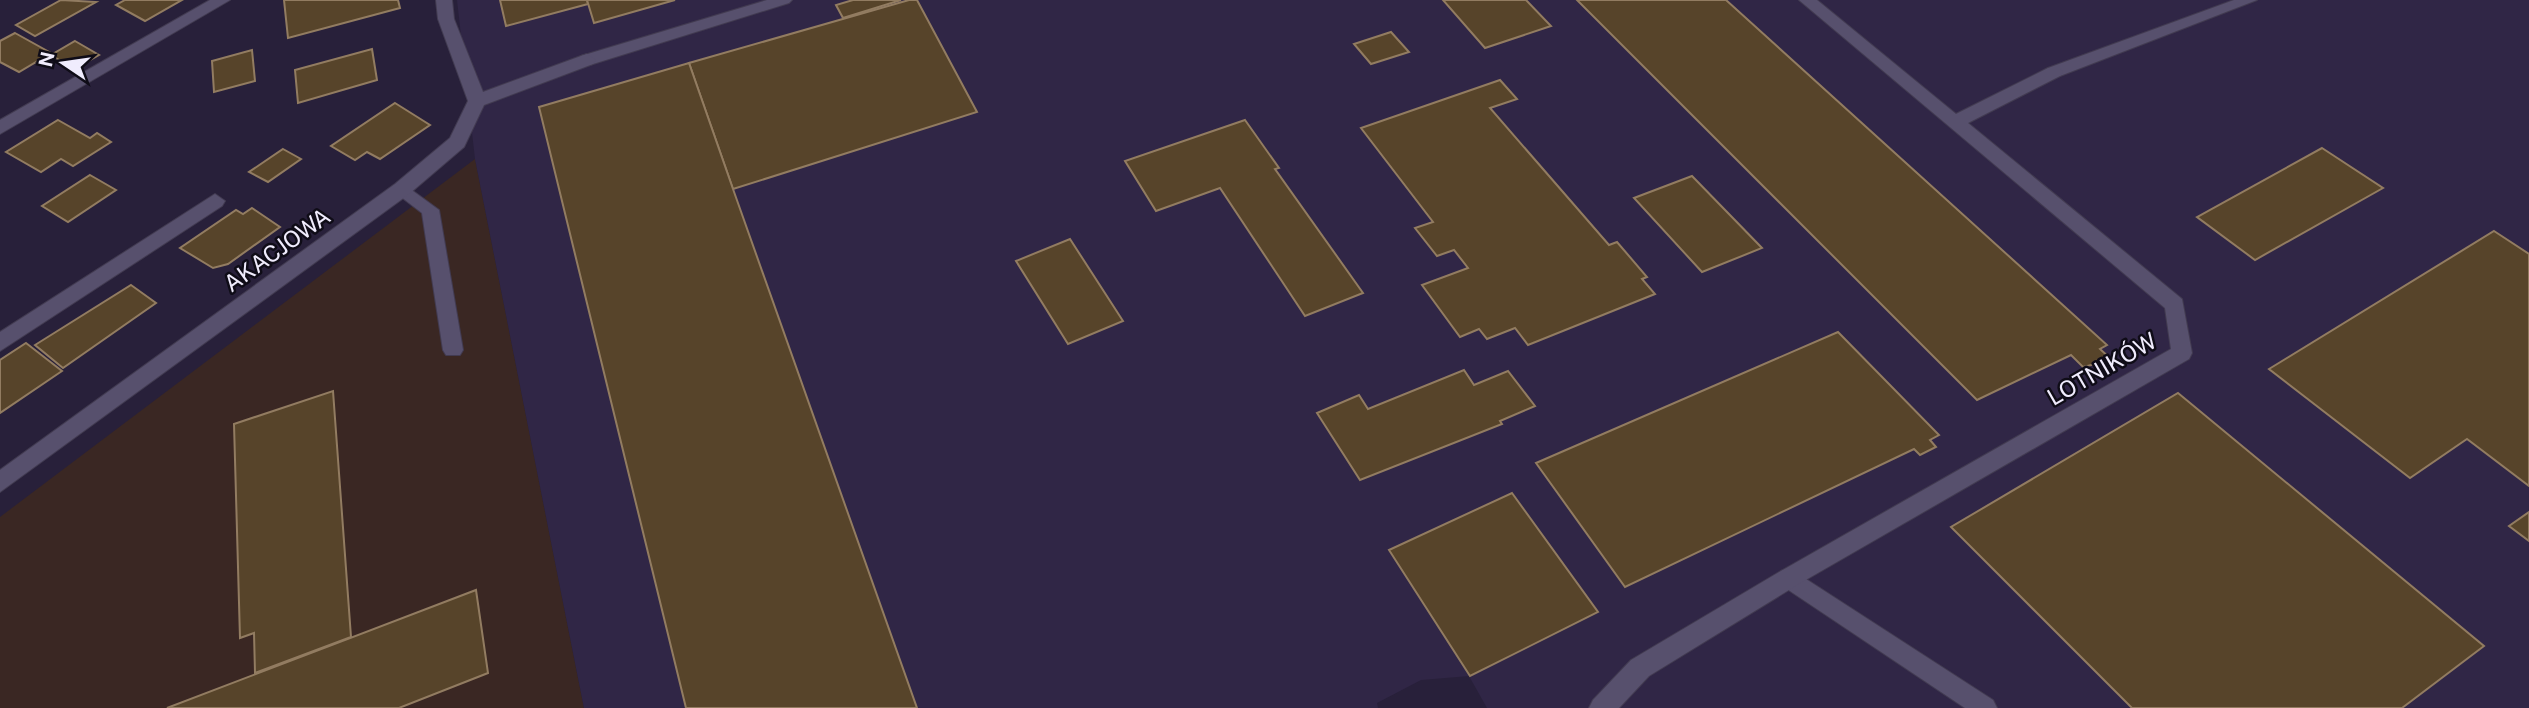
<svg xmlns="http://www.w3.org/2000/svg" width="2529" height="708" viewBox="0 0 2529 708" font-family="'Public Sans',sans-serif">
<rect width="100%" height="100%" fill="#28203a"/>
<path fill="#3a2723" d="M475 159 584 708H0V517Z"/>
<path fill="#302646" d="M457 0H2529V708H1487L1469 676 1421 680 1377 703 1378 708H584L475 159Z"/>
<g fill="#57442a" stroke="#927c61" stroke-width="2">
<path d="M61 0 96 2 35 36 16 25Z"/>
<path d="M125 0H182L145 21 116 5Z"/>
<path d="M284 0H398L400 8 288 38Z"/>
<path d="M500 0H587L588 4 506 26Z"/>
<path d="M587 0H675L594 23Z"/>
<path d="M853 0H901L843 18 836 5Z"/>
<path d="M909 0H917L977 112 733 189 689 63Z"/>
<path d="M1443 0H1526L1551 26 1485 48Z"/>
<path d="M1577 0H1726L2107 345 2100 349 2112 360 2083 367 2071 355 1977 400Z"/>
<path d="M1391 32 1409 52 1371 64 1354 44Z"/>
<path d="M15 33 51 53 19 72 0 62V41Z"/>
<path d="M75 41 99 55 74 69 51 55Z"/>
<path d="M372 49 377 80 298 103 295 70Z"/>
<path d="M252 50 255 81 214 92 212 61Z"/>
<path d="M689 63 733 189 917 708H686L539 107Z"/>
<path d="M1500 80 1517 99 1490 108 1609 245 1617 242 1647 277 1642 279 1655 294 1528 345 1515 328 1487 339 1479 329 1460 337 1422 285 1468 268 1454 250 1437 256 1415 228 1433 222 1361 128Z"/>
<path d="M395 103 430 125 380 159 367 152 355 160 331 146Z"/>
<path d="M58 120 90 138 97 133 111 142 73 166 61 159 41 172 6 152Z"/>
<path d="M1245 120 1279 168 1275 169 1363 293 1305 316 1220 188 1156 211 1125 161Z"/>
<path d="M2322 148 2383 188 2255 260 2197 217Z"/>
<path d="M283 149 301 159 268 182 249 172Z"/>
<path d="M90 175 116 190 68 222 42 206Z"/>
<path d="M1692 176 1762 248 1702 272 1634 198Z"/>
<path d="M252 208 280 227 228 264 213 268 180 248 236 210 243 214Z"/>
<path d="M2494 231 2529 254V486L2467 439 2410 478 2269 369Z"/>
<path d="M1070 239 1123 321 1068 344 1016 261Z"/>
<path d="M131 285 156 303 63 368 35 345Z"/>
<path d="M1838 332 1939 435 1930 440 1936 447 1920 455 1914 449 1625 587 1536 463Z"/>
<path d="M26 343 62 371 0 413V360Z"/>
<path d="M1464 370 1474 385 1508 371 1535 406 1500 421 1502 424 1360 480 1317 413 1359 395 1368 409Z"/>
<path d="M333 391 351 637 255 673 254 633 240 638 234 424Z"/>
<path d="M2178 393 2484 646 2402 708H2132L1951 527Z"/>
<path d="M1512 493 1598 612 1470 676 1389 550Z"/>
<path d="M2529 512V541L2509 526Z"/>
<path d="M476 590 488 673 399 708H167Z"/>
</g>
<g fill="none" stroke-linecap="round" stroke-linejoin="round">
<defs>
<g id="lane">
<path d="M767 0H792L789 3 593 64 587 65 579 60 581 56Z"/>
<path d="M2234 0H2257L2060 76H2048L2046 72 2048 68Z"/>
<path d="M402 183 439 210 463 350 460 355H446L443 350 422 213 396 193 393 189 396 185Z"/>
<path d="M1789 568 1993 700 1997 708H1965L1781 585 1778 578 1781 571Z"/>
</g>
<g id="street">
<path d="M210 0H230L0 134V120Z"/>
<path d="M436 0H452L454 19 483 92 581 56 587 54 596 60 593 64 484 105 464 147 409 194 0 492V470L395 184 450 138 468 101 438 19Z"/>
<path d="M1799 0H1817L1956 114 2048 68H2060L2063 72 2060 76 1968 123 2182 299 2192 353 2189 359 1797 585 1649 676 1619 708H1589L1593 700 1631 660 1781 571 2171 349 2165 308Z"/>
<path d="M215 194 225 201 222 206 0 351V332Z"/>
</g>
</defs>
<use href="#lane" stroke="#423b51" stroke-width="2"/>
<use href="#street" stroke="#423b51" stroke-width="2"/>
<use href="#lane" fill="#57506d" fill-rule="evenodd"/>
<use href="#street" fill="#57506d" fill-rule="evenodd"/>
</g>
<g text-anchor="middle" stroke-width="5" stroke-linejoin="round" paint-order="stroke">
<g font-size="23" fill="#f0ecfd" stroke="#0f0c17">
<text transform="translate(277 250) rotate(-36)" y="8">AKACJOWA</text>
<text transform="translate(2102 369) rotate(-30)" y="8">LOTNIKÓW</text>
</g>
</g>
<g transform="translate(63 63) rotate(283)" stroke="#0f0c17" stroke-width="5" paint-order="stroke">
<path d="M0-5L12 26L0 18L-12 26Z" fill="#f0ecfd"/>
<text y="-10" font-size="19" font-weight="bold" text-anchor="middle" fill="#f0ecfd">N</text>
</g>
</svg>
